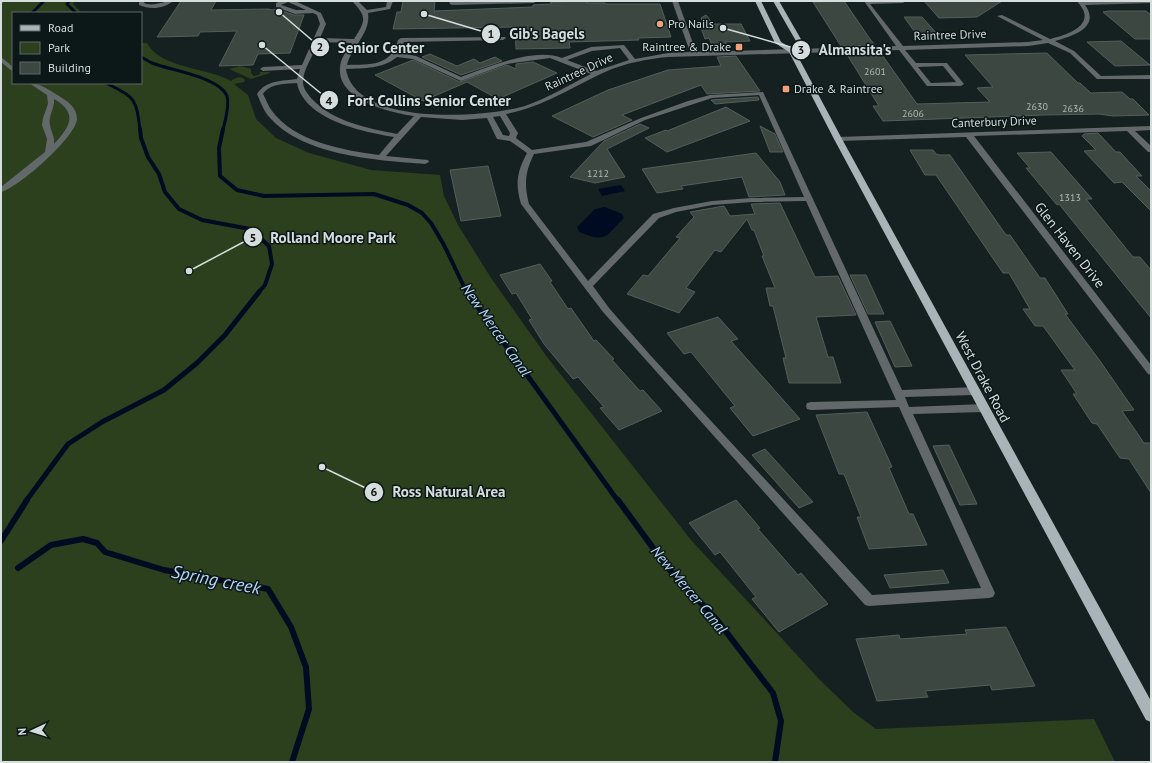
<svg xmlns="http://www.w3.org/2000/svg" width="1152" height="763" viewBox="0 0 1152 763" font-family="'PT Sans',sans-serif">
<rect width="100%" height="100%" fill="#152120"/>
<g fill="#2c401e">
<path d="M1 1H75L73 4 82 13H13V83H141V43H147C161 69 207 67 231 81 235 78 241 75 245 80L244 82 234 84 248 95 256 119 276 138 309 153 371 170 440 175 444 196 458 225 491 278 547 357 691 540 819 679 853 712 876 729 1094 719 1115 762H1Z"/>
<path d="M240 66 251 69V73L254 76 260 74V72H269L270 73 251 79 229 69Z"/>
</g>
<g fill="#000b21">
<path d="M621 185 625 191 602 196 598 189Z"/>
<path d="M605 207 622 214 624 218C605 237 606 243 579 232L577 227 595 209Z"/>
</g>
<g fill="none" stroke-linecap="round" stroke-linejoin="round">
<g stroke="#000b21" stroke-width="3">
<path d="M69 1 67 4 76 13"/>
<path d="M32 13 44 1"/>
<path d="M141 57C145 59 148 61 152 63 169 70 220 77 227 96 230 106 225 120 223 130"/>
<path d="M106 83C135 98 136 97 140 130"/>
</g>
<g stroke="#000b21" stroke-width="4">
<path d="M140 129 141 138 148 157 159 174 165 192 179 209 202 220 250 229 269 246 272 264 265 285 258 293"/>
<path d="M223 129 219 148 220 176 237 190 264 196 374 194 408 205 422 213 431 223 444 245 467 293"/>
</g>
<g stroke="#000b21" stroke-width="5">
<path d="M467 292 618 501"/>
<path d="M26 501 68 444 102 422 164 390 197 363 225 335 259 292"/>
</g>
<g stroke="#000b21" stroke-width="6">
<path d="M618 500 667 567 717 620 773 693 781 721 775 762"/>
<path d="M1 541 27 500"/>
<path d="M18 568 51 545 83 539 97 543 105 552 164 570 268 589 291 627 306 667 309 709 292 762"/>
</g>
</g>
<g fill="#3c4741" stroke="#535e59">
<path d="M181 1H216L211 10H213L268 9 272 10 277 9 294 15H304L290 53 258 54 253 65 219 66 237 31 200 32 198 36 157 37Z"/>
<path d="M403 1H435L434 11 533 7V5L551 4V2L587 1V3H605V4H660L671 37 638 38 639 40 569 42 570 48 516 49 515 27 393 29 397 12H401Z"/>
<path d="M844 1 870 39 875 45 841 46 813 2Z"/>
<path d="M924 1H1002L977 17 939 18Z"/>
<path d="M1109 11H1146L1151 15V39H1135L1103 12Z"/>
<path d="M706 15 713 24H741L750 41 725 42 731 49 714 50 709 38 705 39 700 25H704L701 18Z"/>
<path d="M904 17H922L938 35H917Z"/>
<path d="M1121 41 1150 65 1115 66 1087 42Z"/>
<path d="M880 52 917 104 990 102 977 88 993 87 965 55 1047 53 1078 83H1080L1091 93 1122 92 1130 99H1133L1149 115 1113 116 1099 114 1044 115 883 121 873 106H879L846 53Z"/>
<path d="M430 54 457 66 474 59 480 63 495 57 502 61 461 75 422 57Z"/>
<path d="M736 56 760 91 707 94 701 85 622 115 632 120 593 137 552 116 608 90 668 70 721 66 717 57Z"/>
<path d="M413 60 460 82 507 65 516 69V64L533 62 557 73 498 99 467 82 423 101 375 75Z"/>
<path d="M758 97 759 100 715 104 711 100Z"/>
<path d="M726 107 750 121 667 152 645 138 666 130 667 131Z"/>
<path d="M640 124 649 128 607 149 625 177 595 183 570 177 604 141Z"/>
<path d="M760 126 775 134 783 152H770Z"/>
<path d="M1098 133 1116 152H1120L1142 176H1136L1151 191V211L1122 182 1114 183 1084 151 1096 150 1082 136 1084 134Z"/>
<path d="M910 150H933L936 154 940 155H950L1006 235H1010L1040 278H1045L1068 314H1065L1100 361 1134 410 1122 411 1144 443H1151V493L1129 459 1120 458 1097 424 1092 423 1073 394H1077L1061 370H1075L1043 326H1035L1023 309H1030L1009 273H1003L936 175H925Z"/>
<path d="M1051 152 1092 199H1086L1133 257H1140L1151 270V318L1059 204 1057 205 1026 168H1030L1017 153Z"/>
<path d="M756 153 780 182 785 195 749 197 742 177 681 186 683 189 657 193 642 169Z"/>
<path d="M488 166 501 216 461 221 450 170Z"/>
<path d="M780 203 815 277 838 276 856 315 816 317 828 357H833L841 383H789L783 358H786L773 306H770L766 288H775L762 256H764L754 230H752L747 219 721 252 715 250 686 288 695 292 679 313 627 294 643 275 648 276 680 238 676 237 694 217 690 212 724 206 730 216 755 214 751 204Z"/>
<path d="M540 264 552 281 550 282 568 309 571 308 594 341 596 340 614 359 612 360 640 391 643 390 662 411 619 430 600 408 604 407 578 377 573 379 544 344 529 320 532 319 516 293 512 294 500 275Z"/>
<path d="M850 275H866L884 314H868Z"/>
<path d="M718 317 738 339 731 341 800 419 753 436 730 408 735 406 691 352 684 354 667 333Z"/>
<path d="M890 321 912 366 895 367 875 322Z"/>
<path d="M867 412 892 467 889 468 909 514H913L927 545 869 549 857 517H861L844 474H839L816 415Z"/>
<path d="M949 445 977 504 960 505 933 446Z"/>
<path d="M765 449 813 502 799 508 752 455Z"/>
<path d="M736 500 760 528 758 529 798 575 801 573 828 604 779 632 752 599 756 597 720 552 715 555 689 523Z"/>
<path d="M943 570 949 583 890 588 884 575Z"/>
<path d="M1006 627 1035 686 992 690 990 685 925 691 928 697 877 701 856 639 899 635 900 639 967 634 965 630Z"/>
</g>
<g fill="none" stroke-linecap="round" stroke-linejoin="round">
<g fill="#63686a" fill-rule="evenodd">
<path d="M1 1H5L1 4Z"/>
<path d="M139 1H145L144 3C154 7 163 1 173 1 164 9 150 10 139 5Z"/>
<path d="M280 1H295L321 13 326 24 320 38 354 39C366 20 367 17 352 1H358L367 10 386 7 387 1H393L390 9 368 13C371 33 352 46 347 65 370 64 391 67 398 40L401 38 505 37 506 38 503 40 404 42 399 53 416 56 461 77C488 67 535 47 562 58L591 47 624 45 635 59 668 53 690 52 672 1H678L696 52 896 46 864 1H906L903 3 870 4 903 46 1028 42 1043 40 997 16 1002 15 1050 39C1062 36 1089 29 1084 12 1083 8 1079 4 1077 1H1151V3L1085 5C1101 27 1073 36 1055 41L1074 51 1101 76 1151 75V79H1097L1070 53 1048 43 1028 46 905 50 916 63H947L964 84 961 86H927L899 50 668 57C647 59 625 63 605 72 572 87 543 107 506 114L518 133 516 138 532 150 586 142 641 118 688 101 710 95 763 92 902 390 975 387 979 388 980 391 979 394 975 395 905 397 909 407 984 404 988 405 989 408 988 411 984 412 913 414 995 593 993 597 989 598 869 606 865 605 603 312 521 204C515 183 517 172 527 153L510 141 497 139 487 118 462 120 421 117 386 156 428 160 429 162 425 164C376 160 298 156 266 113 262 107 260 100 257 94 266 80 282 81 297 79L300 69 263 71 260 69 263 67 302 65 320 24 317 15 313 13 295 14 276 7V3ZM288 2 306 10H296L281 5ZM319 42 352 43C347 50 340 59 340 68 337 100 391 113 414 116L397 134C367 128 333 122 311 98 307 93 303 88 303 82 303 69 314 54 319 42ZM620 48 629 60 596 71 567 60 592 51ZM397 57 413 59 461 81 507 64 550 58 591 74C569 85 548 98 525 106 484 118 355 127 346 69 364 68 383 69 397 57ZM943 66 956 82 931 83 918 67ZM297 83C304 120 364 132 394 137L379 155C343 150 295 142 272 111 268 106 266 99 263 94 270 83 286 84 297 83ZM759 95 804 197 752 198 712 201 674 208 653 214 588 281 529 204C524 185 525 172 534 154L591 146 645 120 712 98ZM500 116 510 133 509 136 503 135 493 117ZM806 201 896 400 811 402 807 403 806 406 807 409 811 410 899 407 981 588 872 595 651 356 609 308 593 286 659 218 676 212 712 205 752 202Z"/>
<path d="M449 1H537L534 3 452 5 450 4Z"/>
<path d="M1 57 13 67V72L1 62Z"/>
<path d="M29 83C40 83 49 90 59 96 67 101 77 107 77 119 76 137 18 188 1 192V187L45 152 47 139 42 125 43 118 48 104 47 95ZM54 99C78 113 71 126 54 144 55 137 51 132 50 125 48 116 55 108 54 99Z"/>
<path d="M1151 126V130L1135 131 1151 146V152H1148L1127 131 974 136 1151 365V375L1148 374 966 137 838 141 834 139 838 137Z"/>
</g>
<path fill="#a9b4b9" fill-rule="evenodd" d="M755 1H761L781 42 791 48 796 41 773 1H779L802 41 795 51 842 139 1151 701V722L1146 720 834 139 789 52 775 43Z"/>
</g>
<g fill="#f1a17c" stroke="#0c1717" stroke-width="1.5">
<circle cx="660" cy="24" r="4"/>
<rect x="735" y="43" width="8" height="8" rx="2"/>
<rect x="782" y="85" width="8" height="8" rx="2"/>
</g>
<g text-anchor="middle" stroke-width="3" stroke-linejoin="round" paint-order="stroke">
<g font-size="10" fill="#b0b8b6">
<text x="875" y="75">2601</text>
<text x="1037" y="110">2630</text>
<text x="1073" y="112">2636</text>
<text x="913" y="117">2606</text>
<text x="598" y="177">1212</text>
<text x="1070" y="201">1313</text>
</g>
<g font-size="12" fill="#d6dddd" stroke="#0c1717" text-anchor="start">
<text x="668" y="28">Pro Nails</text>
<text x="731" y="51" text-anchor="end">Raintree &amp; Drake</text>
<text x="794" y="93">Drake &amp; Raintree</text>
</g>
<g font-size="12" fill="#d6dddd" stroke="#0c1717">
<text transform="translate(950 35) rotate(-2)" y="4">Raintree Drive</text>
<text transform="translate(579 72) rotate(-25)" y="4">Raintree Drive</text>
<text transform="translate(994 122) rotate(-2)" y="4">Canterbury Drive</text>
</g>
<g font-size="14" fill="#d6dddd" stroke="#0c1717">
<text transform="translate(1070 245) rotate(52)" y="5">Glen Haven Drive</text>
<text transform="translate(983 377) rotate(62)" y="5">West Drake Road</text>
</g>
<g font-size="15" font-style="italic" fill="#b5d6f9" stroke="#0c1717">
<text transform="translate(496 330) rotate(55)" y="5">New Mercer Canal</text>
<text transform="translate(689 590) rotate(50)" y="5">New Mercer Canal</text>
</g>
<g font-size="18" font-style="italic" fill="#b5d6f9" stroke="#0c1717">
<text transform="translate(216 580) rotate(11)" y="6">Spring creek</text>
</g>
</g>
<path fill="none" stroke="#d6dddd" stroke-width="1.5" d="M424 14L491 34M279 12L320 47M723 28L801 50M262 45L329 100M189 271L253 237M322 467L374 492"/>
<g fill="#d6dddd" stroke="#0c1717" stroke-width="1.5">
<circle cx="424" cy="14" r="4"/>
<circle cx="279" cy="12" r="4"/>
<circle cx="723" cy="28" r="4"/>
<circle cx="262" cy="45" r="4"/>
<circle cx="189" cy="271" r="4"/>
<circle cx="322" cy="467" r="4"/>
<circle cx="491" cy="34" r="10"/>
<circle cx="320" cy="47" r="10"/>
<circle cx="801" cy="50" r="10"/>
<circle cx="329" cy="100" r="10"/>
<circle cx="253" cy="237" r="10"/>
<circle cx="374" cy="492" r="10"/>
</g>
<g font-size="12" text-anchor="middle" font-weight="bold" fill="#111">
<text x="491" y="38">1</text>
<text x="320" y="51">2</text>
<text x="801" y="54">3</text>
<text x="329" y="105">4</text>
<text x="253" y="242">5</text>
<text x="374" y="496">6</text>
</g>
<g font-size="15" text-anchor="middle" font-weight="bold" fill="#d6dddd" stroke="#0c1717" stroke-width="3" stroke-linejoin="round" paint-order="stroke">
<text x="547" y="39">Gib's Bagels</text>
<text x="381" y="53">Senior Center</text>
<text x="855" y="55">Almansita's</text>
<text x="429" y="106">Fort Collins Senior Center</text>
<text x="333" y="243">Rolland Moore Park</text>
<text x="449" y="497">Ross Natural Area</text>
</g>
<rect width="1152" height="763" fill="none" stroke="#d6dddd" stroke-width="4"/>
<rect x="12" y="12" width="130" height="72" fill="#0c1717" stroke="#5d6666"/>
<rect x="20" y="25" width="20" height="6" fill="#a9b4b9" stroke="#5d6666"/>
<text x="48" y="32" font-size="12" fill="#d6dddd">Road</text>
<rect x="20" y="42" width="20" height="12" fill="#2c401e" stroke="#5d6666"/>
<text x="48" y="52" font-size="12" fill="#d6dddd">Park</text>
<rect x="20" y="62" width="20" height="12" fill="#3c4741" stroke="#5d6666"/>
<text x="48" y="72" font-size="12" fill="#d6dddd">Building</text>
<g transform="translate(32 731) rotate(266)" stroke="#0c1717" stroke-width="3" paint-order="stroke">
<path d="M0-3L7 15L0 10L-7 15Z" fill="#d6dddd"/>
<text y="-6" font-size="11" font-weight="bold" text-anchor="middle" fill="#d6dddd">N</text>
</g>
</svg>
